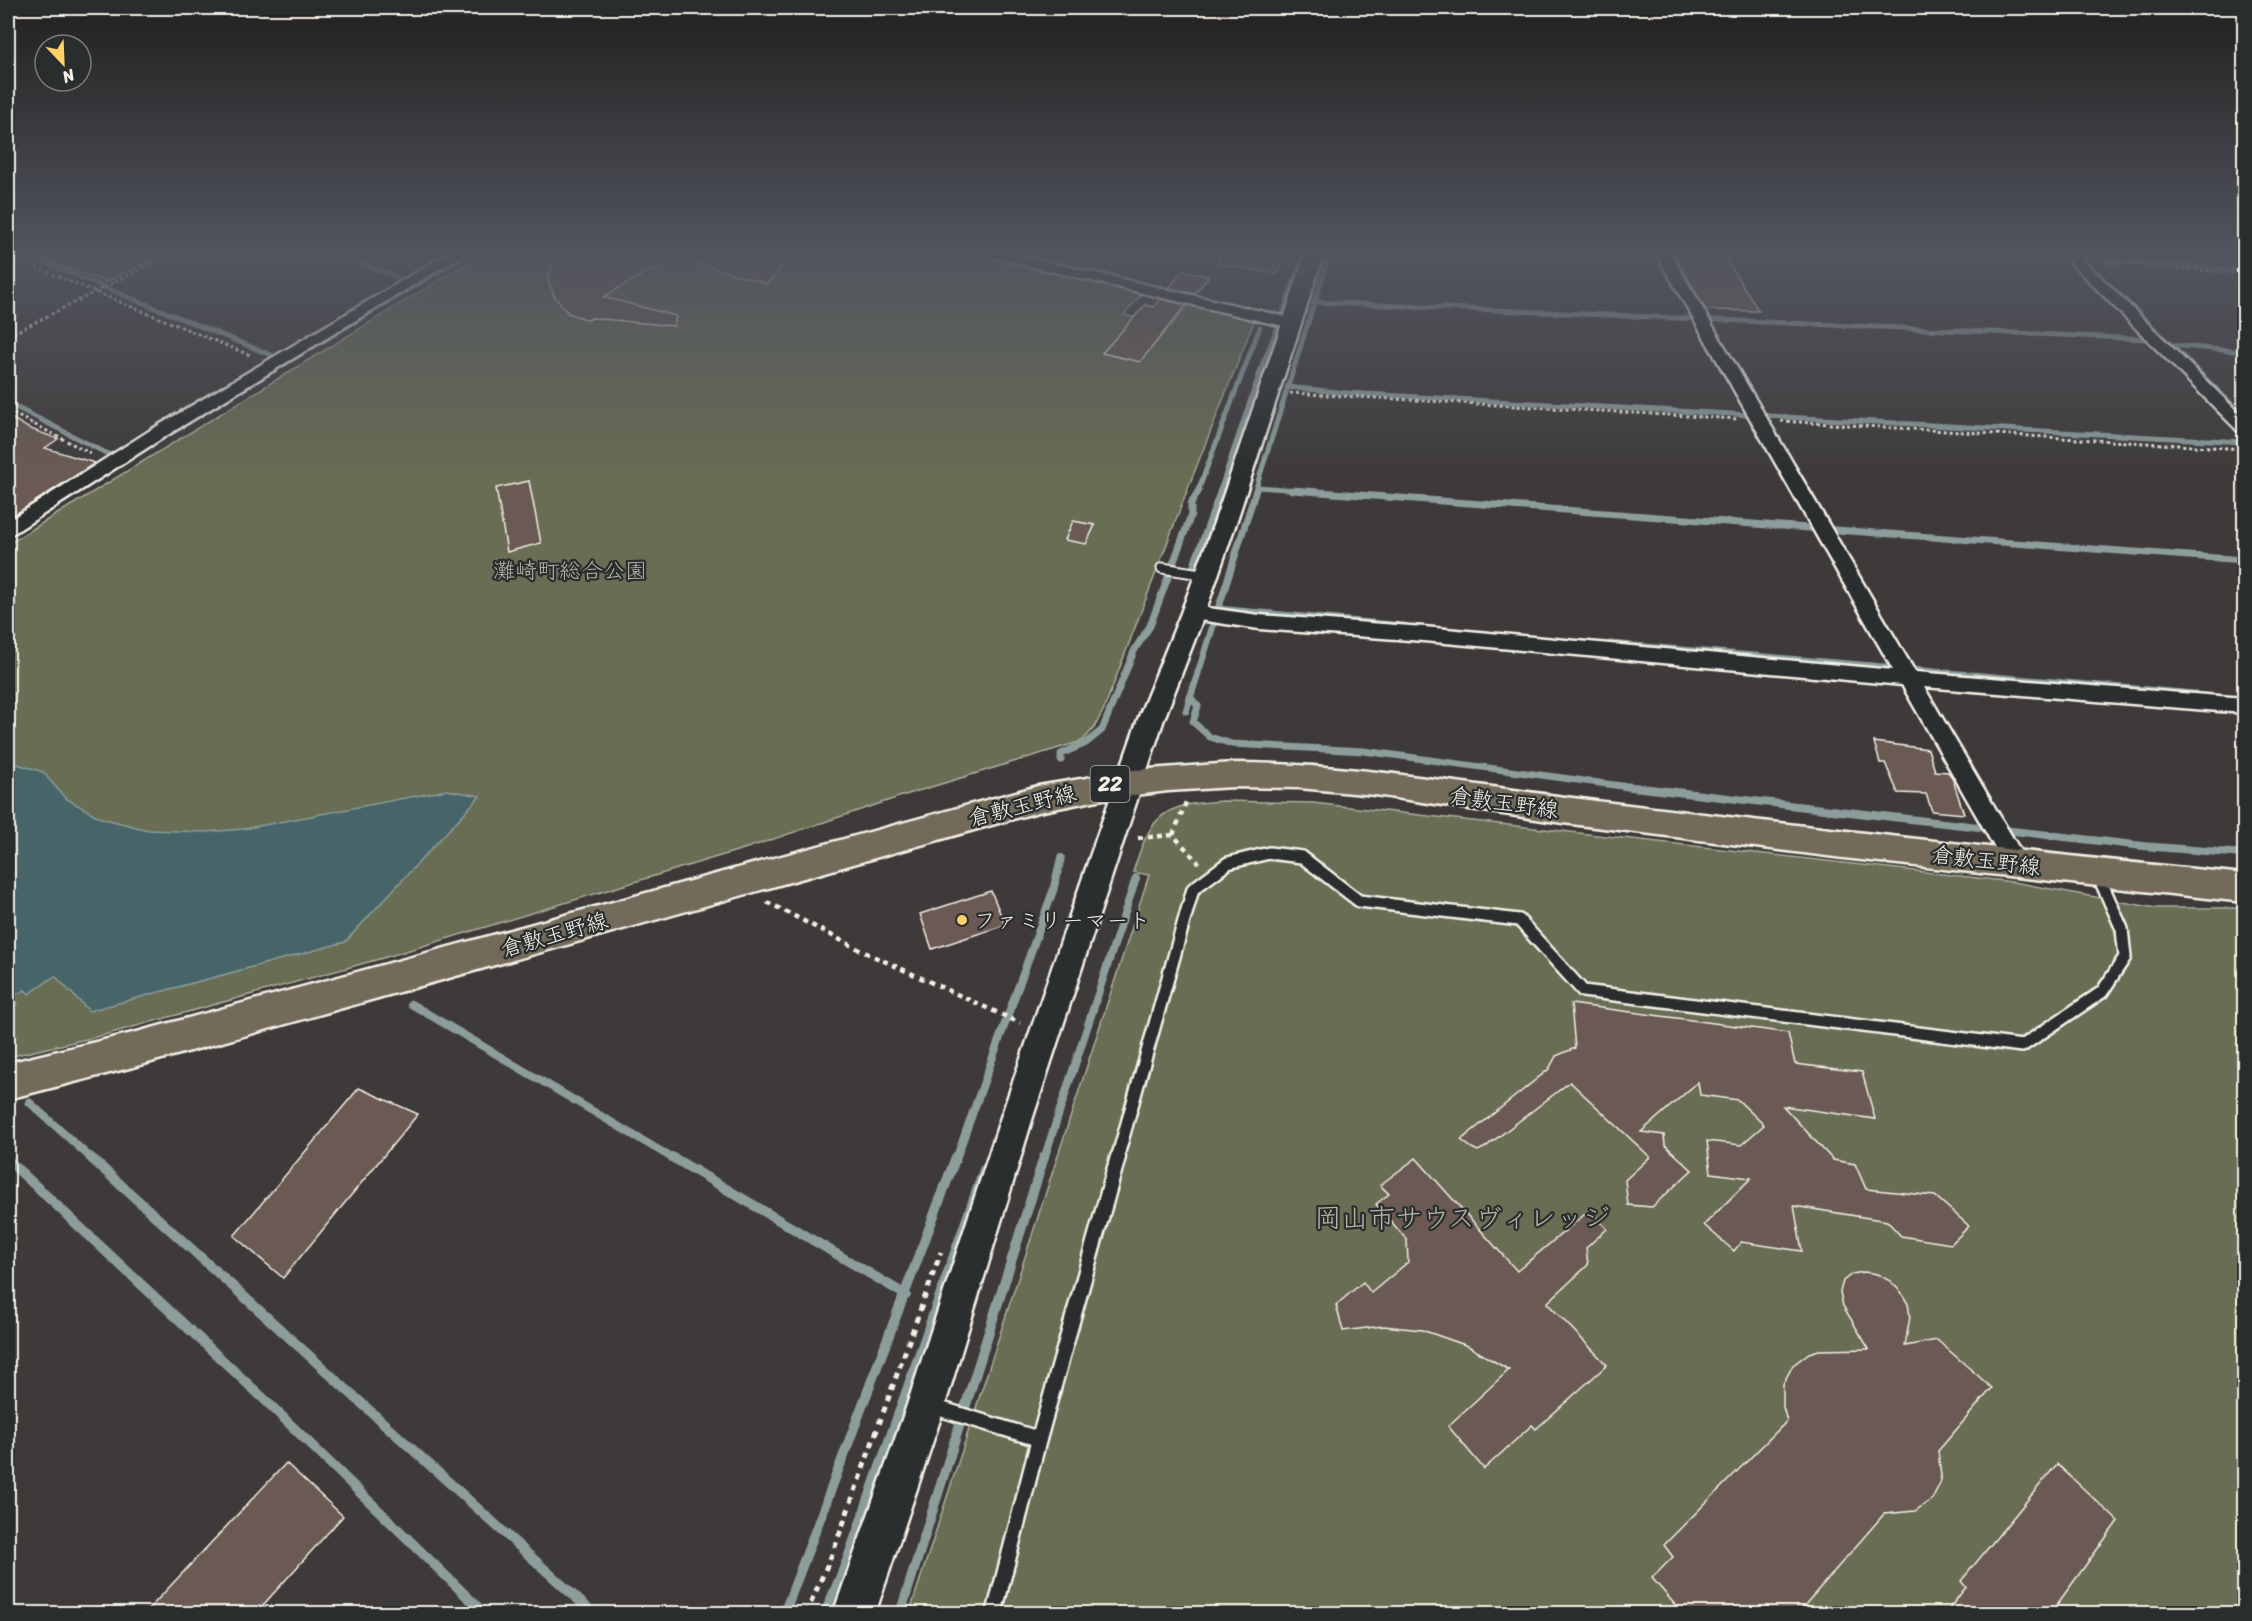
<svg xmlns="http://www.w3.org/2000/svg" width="2252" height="1621" viewBox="0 0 2252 1621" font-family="Sriracha,'Klee One',sans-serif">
<rect width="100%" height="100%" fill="#3e3a39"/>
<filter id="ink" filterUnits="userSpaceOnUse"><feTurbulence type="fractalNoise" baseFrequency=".0167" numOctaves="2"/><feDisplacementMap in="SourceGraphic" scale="12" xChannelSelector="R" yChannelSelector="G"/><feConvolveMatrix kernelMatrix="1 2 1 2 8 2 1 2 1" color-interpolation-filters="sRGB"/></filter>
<g filter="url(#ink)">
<g fill="#686d53" stroke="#aeaf9e" stroke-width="1.5">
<path d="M483 253H967L1142 294 1124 315 1171 326 1188 305 1255 319 1190 483 1104 709 1094 728 1082 741 905 795 750 847 383 958 104 1035 8 1057V544Z"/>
<path d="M1224 801 1313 803 2013 882 2156 908H2244V1613L909 1614 1149 875 1133 872C1151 814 1162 804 1224 801Z"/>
</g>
<path fill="#476568" stroke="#8c9d9b" stroke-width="1.5" d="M8 761 43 772 65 798 101 818 148 830 205 832 243 829 447 790 480 796 345 942 89 1011 55 976 29 994 25 990 12 997 18 1003 9 1009Z"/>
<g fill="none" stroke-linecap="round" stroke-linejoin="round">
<g stroke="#8c9d9b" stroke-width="5">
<path d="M20 253 276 357"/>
<path d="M333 253 405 280"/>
<path d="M1975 253 2062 257"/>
<path d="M2077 253 2244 416"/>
<path d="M2082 257 2244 270"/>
<path d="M1314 302 2146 339"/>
<path d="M1283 313 1303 253"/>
<path d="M2171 345 2244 352"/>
<path d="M1287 387 1347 393 2244 442"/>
<path d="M8 403 110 455"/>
<path d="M218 404 470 253"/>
<path d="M1256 487 1313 491"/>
<path d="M1198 491 1260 327"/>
<path d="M1220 491 1263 363 1277 329"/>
<path d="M1255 491 1330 253"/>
</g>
<g stroke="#8c9d9b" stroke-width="7">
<path d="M1292 490 2244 560"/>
<path d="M1193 568 1221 490"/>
<path d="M1217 609 1404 626"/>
<path d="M1610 644 1896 668"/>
<path d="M1912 670 2195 694"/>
<path d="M1190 697 1198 706 1193 722 1210 737 1232 744 1364 751 1636 788"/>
<path d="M1186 711 1256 490"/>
<path d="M1061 760V754L1086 743 1102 730 1135 649 1150 626 1191 515V504L1199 490"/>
</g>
<g stroke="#8c9d9b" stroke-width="8">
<path d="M1624 786 2143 846 2244 854"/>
<path d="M411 1004 674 1159"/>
<path d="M29 1102 92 1159"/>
<path d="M956 1159 1053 891 1061 858"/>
<path d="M1044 1159 1136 878"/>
</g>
<g stroke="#8c9d9b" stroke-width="10">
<path d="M90 1157 594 1614"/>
<path d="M672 1157 906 1295"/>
<path d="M8 1160 263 1398 485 1614"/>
<path d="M784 1614 956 1157"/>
<path d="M825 1614 847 1561 984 1170"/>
<path d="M900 1614 1044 1157"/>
</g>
</g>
<g fill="#6b5a53" stroke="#f4f1e8" stroke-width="1.5">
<path d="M31 253H166L106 282 30 256Z"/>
<path d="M561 253H789L778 272 767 284 680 258 645 273 603 297 676 316 674 326 592 318 588 320 568 313 554 295 548 280 551 266Z"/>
<path d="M1219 253H1285L1286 255 1278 274 1218 264Z"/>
<path d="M1674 253H1722L1759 311 1706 310Z"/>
<path d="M1182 270 1209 276 1195 294 1169 288Z"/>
<path d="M1160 299 1186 305 1140 362 1102 353 1145 305 1154 307Z"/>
<path d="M8 416 28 428 58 439 45 448 95 463 8 519Z"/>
<path d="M529 481 541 543 507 552 496 488Z"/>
<path d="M1073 521 1095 525 1086 544 1065 540Z"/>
<path d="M1874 742 1928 749 1935 771 1948 772 1952 777 1964 814 1932 811 1926 794 1898 793 1885 763H1880Z"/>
<path d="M991 891 1005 925 932 949 920 914Z"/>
<path d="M1571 1004 1788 1033 1795 1064 1862 1072 1875 1119 1783 1106 1833 1160 1855 1164 1866 1189 1935 1196 1969 1226 1951 1244 1901 1236 1887 1221 1794 1206 1802 1251 1741 1242 1734 1251 1704 1225 1751 1178 1711 1173 1707 1141 1741 1145 1764 1125 1738 1100 1700 1095 1698 1082 1641 1132 1664 1135 1665 1145 1692 1170 1652 1207 1628 1205 1625 1180 1650 1157 1570 1082 1484 1148 1478 1151 1472 1148 1461 1140 1549 1069 1556 1056 1575 1048Z"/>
<path d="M359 1088 418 1114 283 1278 234 1236Z"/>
<path d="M1416 1158 1517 1271 1590 1210 1607 1229 1586 1248 1588 1265 1547 1303 1607 1365 1536 1429 1532 1425 1484 1469 1448 1426 1509 1370 1468 1346 1422 1330 1383 1326 1343 1331 1336 1305 1363 1282 1371 1293 1408 1262 1407 1240 1376 1204 1389 1194 1380 1185Z"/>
<path d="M1864 1272 1877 1274 1890 1281 1901 1292 1908 1304 1910 1316 1905 1346 1937 1340 1992 1388 1938 1451 1941 1476 1938 1487 1932 1499 1915 1511 1884 1514 1797 1614H1683L1652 1578 1673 1557 1664 1545 1787 1421 1783 1407V1384L1793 1365 1809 1353 1819 1350 1869 1349 1843 1306 1840 1292 1843 1281 1852 1274Z"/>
<path d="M286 1463 343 1516 255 1614H144Z"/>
<path d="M2057 1464 2118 1521 2050 1614H1945L1966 1587 1961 1581Z"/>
</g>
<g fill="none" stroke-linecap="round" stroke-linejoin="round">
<defs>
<path id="service-far2" d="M1162 568 1207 575"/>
<path id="service-far1" d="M1117 1159 1193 889 1228 863 1269 853 1302 857 1359 901 1519 920 1583 991 2022 1046 2102 992 2125 957 2122 929 2098 875"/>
<g id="service">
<path d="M931 1406 1039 1439"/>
<path d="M994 1614 1039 1439 1118 1157"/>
</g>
<g id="minor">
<path d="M449 253H466L161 439 14 533 8 535V521L149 431Z"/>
<path d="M984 253H1009L1291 318 1299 323 1291 328 991 257Z"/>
<path d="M1656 253H1670L1915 672 2244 698V713L1924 687 2028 864 2024 871 2016 873 2008 871 1902 685 1424 641 1259 629 1186 618 1183 613 1186 608 1193 606 1259 615 1424 627 1893 670Z"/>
<path d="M2061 253H2076L2244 418V432L2238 431Z"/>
</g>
<path id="tertiary" d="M1306 253H1324L1236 523 1205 613 1164 719 1124 839 1032 1120 945 1405 875 1614H833L907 1405 1000 1120 1096 839 1138 719 1181 613 1214 523Z"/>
<path id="primary" d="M1233 763C1358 763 1480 787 1604 802 1817 828 2030 853 2244 874V902L1843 858 1563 823 1375 795 1299 788 1233 787 1168 791 1103 799 1038 812 137 1066 8 1099V1063L137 1032 1038 786 1135 770Z"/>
</defs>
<use href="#service-far2" stroke="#f4f1e8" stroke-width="13"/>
<use href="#service-far1" stroke="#f4f1e8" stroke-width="16"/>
<use href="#service" stroke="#f4f1e8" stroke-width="19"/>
<use href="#minor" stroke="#f4f1e8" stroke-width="5"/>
<use href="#tertiary" stroke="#f4f1e8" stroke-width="5"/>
<use href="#primary" stroke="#f4f1e8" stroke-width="5"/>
<g stroke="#f4f1e8" stroke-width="3" stroke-dasharray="3 3" stroke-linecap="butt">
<path d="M1922 254 2052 260"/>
<path d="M8 256 252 356"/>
<path d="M2105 262 2244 274"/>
<path d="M8 336 172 253"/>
<path d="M1290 393 1738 419"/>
<path d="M8 411 92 454"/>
<path d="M1781 421 2244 449"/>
</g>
<g stroke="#f4f1e8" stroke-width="4.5" stroke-dasharray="5 5" stroke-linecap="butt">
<path d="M1173 835 1186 802"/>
<path d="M1138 838 1173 835 1199 863"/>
<path d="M767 902 860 950 1020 1023"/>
</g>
<path stroke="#f4f1e8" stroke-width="5" stroke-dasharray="6 6" stroke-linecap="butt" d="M806 1614 833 1552 941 1252"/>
<use href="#service-far2" stroke="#2a2d2e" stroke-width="9"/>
<use href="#service-far1" stroke="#2a2d2e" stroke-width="11"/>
<use href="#service" stroke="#2a2d2e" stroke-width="14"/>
<use href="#minor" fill="#2a2d2e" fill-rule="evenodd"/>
<use href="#tertiary" fill="#2a2d2e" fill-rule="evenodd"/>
<use href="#primary" fill="#736b5a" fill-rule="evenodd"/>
</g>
</g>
<linearGradient id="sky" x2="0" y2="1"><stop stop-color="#22201f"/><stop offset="0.53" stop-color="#52555f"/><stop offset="1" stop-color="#52555f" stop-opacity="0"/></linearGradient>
<rect width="2252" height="480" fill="url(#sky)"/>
<circle fill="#ffd166" stroke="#2a2d2e" stroke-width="2" cx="962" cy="920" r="6"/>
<g text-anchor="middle" stroke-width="4.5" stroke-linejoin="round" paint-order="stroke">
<rect fill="#2a2d2e" stroke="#b7b6b0" stroke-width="1.5" x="1090.5" y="766" width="39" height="36" rx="4.5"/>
<g font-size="21" font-weight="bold" fill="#f4f1e8">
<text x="1110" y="791">22</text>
</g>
<g font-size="22" fill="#b5b6a5" stroke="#2a2d2e">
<text x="570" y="578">灘崎町総合公園</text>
</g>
<g font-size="22" fill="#f4f1e8" stroke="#2a2d2e">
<text transform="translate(1504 802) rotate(8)" y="8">倉敷玉野線</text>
<text transform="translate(1022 805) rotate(-14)" y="8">倉敷玉野線</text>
<text transform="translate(1986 860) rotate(7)" y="8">倉敷玉野線</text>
<text transform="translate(554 934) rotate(-16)" y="8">倉敷玉野線</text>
</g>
<g font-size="22" fill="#f4f1e8" stroke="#2a2d2e" text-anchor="start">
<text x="974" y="928">ファミリーマート</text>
</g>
<g font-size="27" fill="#b5b6a5" stroke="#2a2d2e">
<text x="1462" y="1227">岡山市サウスヴィレッジ</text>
</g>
</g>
<rect width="2252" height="1621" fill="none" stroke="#2a2d2e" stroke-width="30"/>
<rect x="15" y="15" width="2222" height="1591" fill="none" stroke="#f4f1e8" stroke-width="2" filter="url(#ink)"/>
<g transform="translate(63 63) rotate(157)"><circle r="28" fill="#2a2d2e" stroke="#7b7b78" stroke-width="1.5"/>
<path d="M0-4.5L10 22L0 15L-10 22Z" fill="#ffd166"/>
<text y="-9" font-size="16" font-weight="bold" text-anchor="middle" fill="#f4f1e8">N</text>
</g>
</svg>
